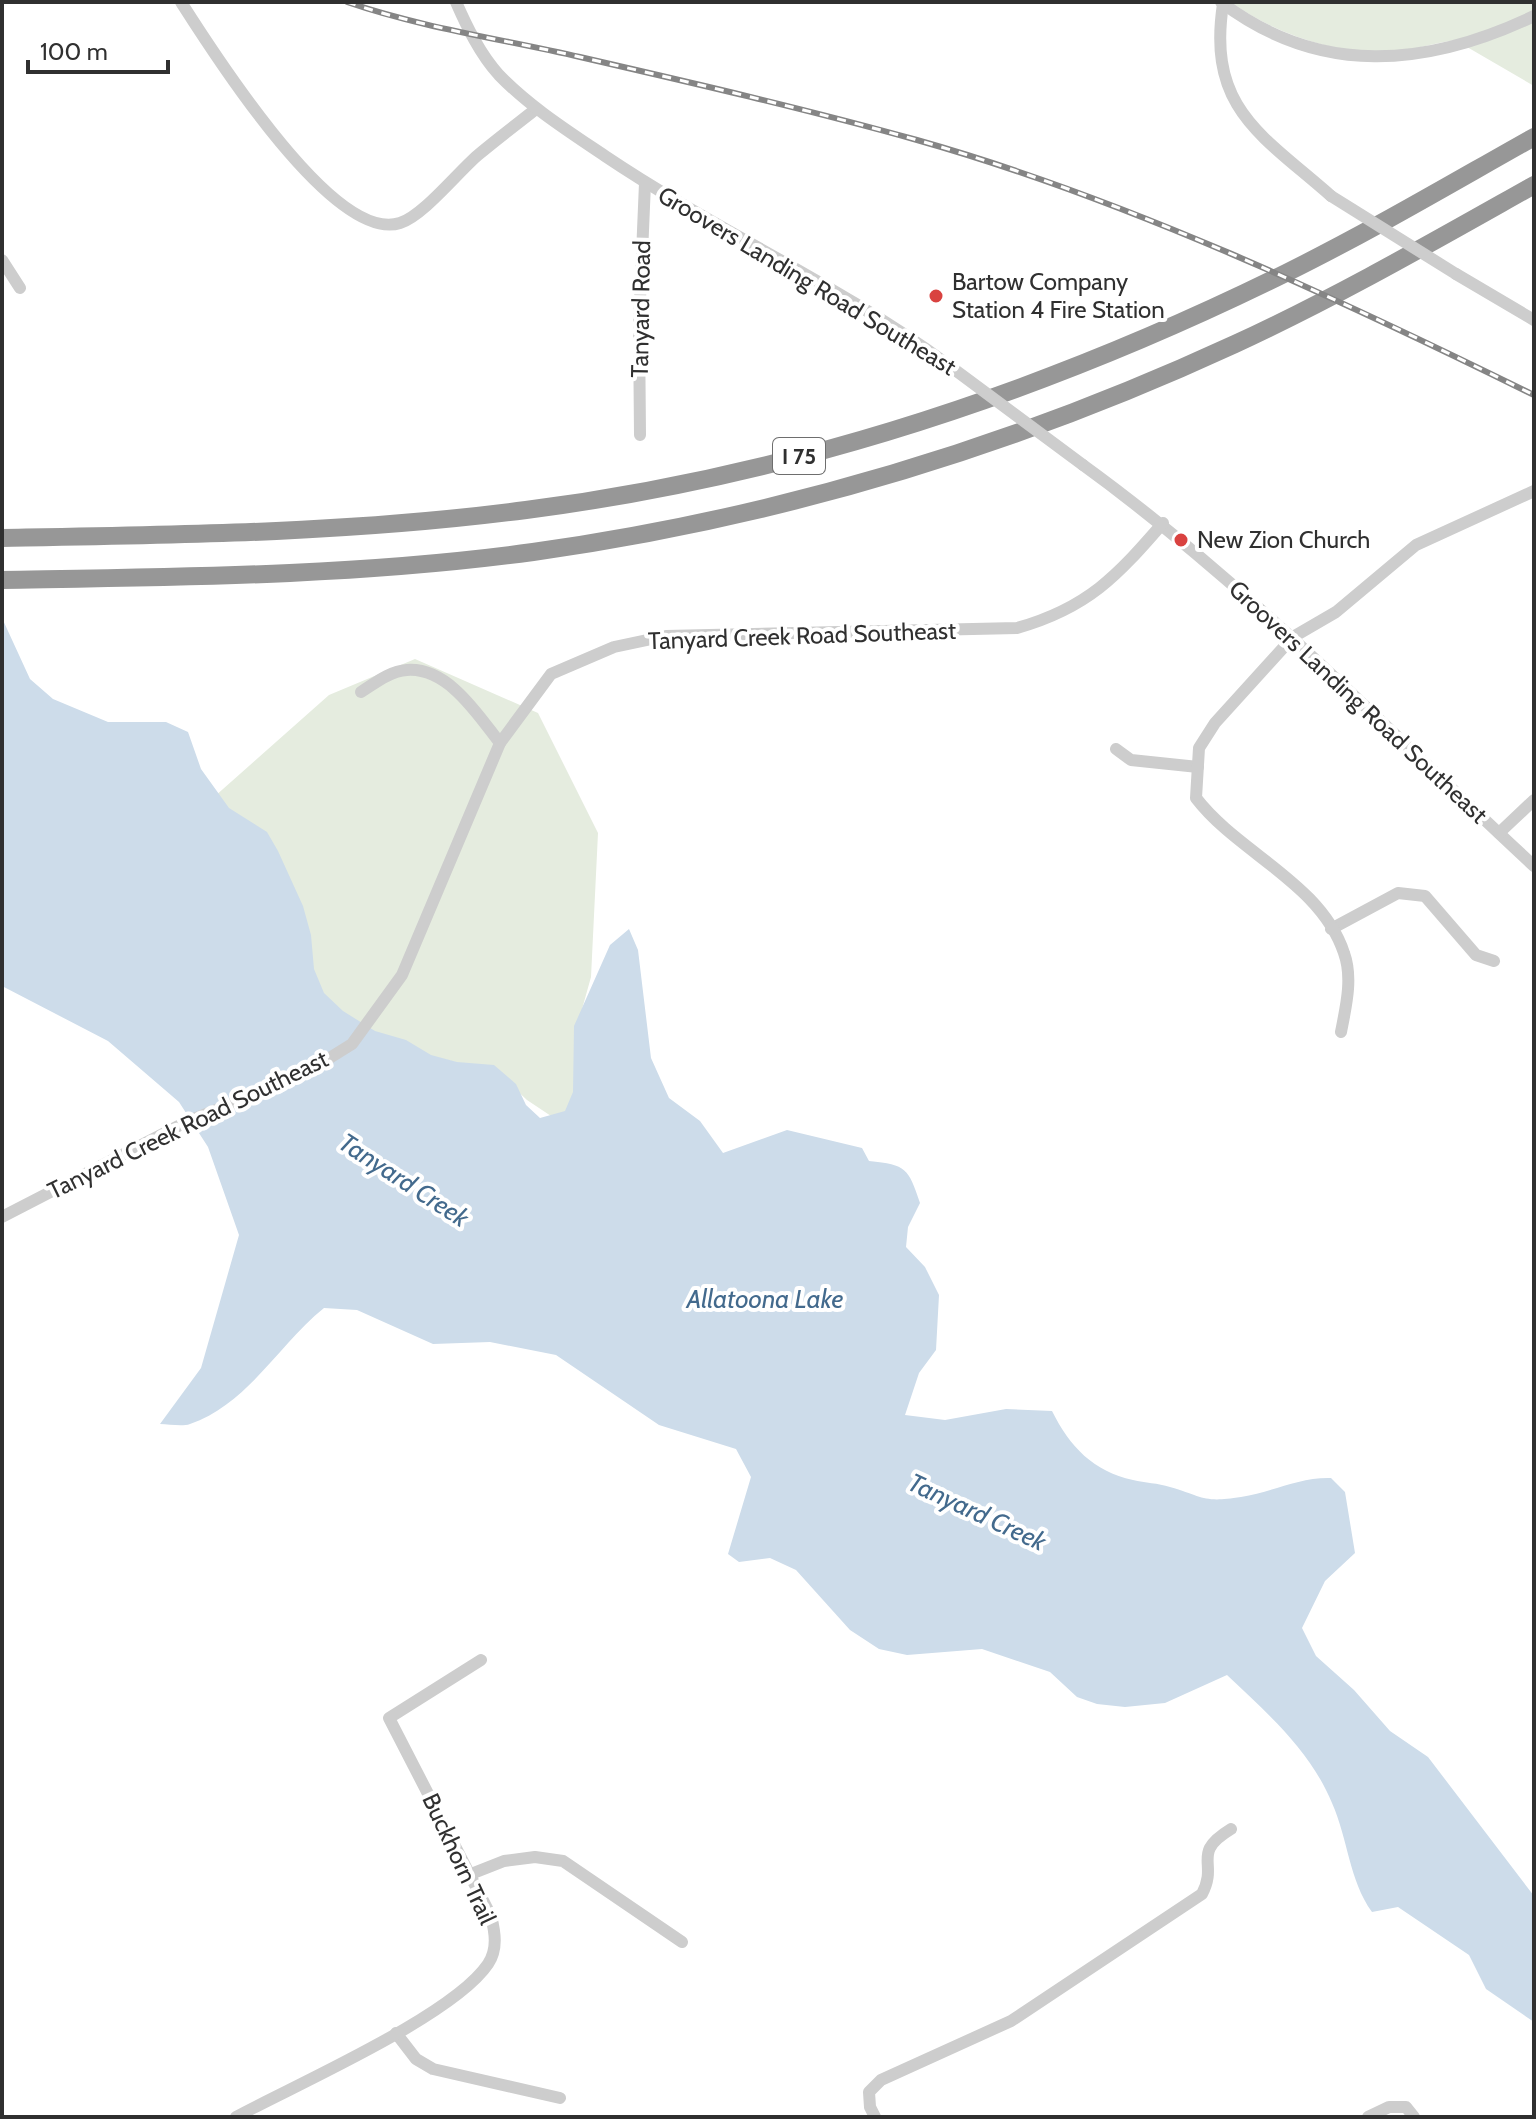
<svg xmlns="http://www.w3.org/2000/svg" width="1536" height="2119" viewBox="0 0 1536 2119" font-family="Cabin,sans-serif">
<rect width="100%" height="100%" fill="#fff"/>
<g fill="#e5ecdf">
<path d="M1231 2H1534V86L1455 40C1437 43 1418 48 1400 51 1345 58 1276 35 1231 2Z"/>
<path d="M415 659 538 713 598 833 591 977 577 1027 581 1092 563 1124 527 1100 498 1073 385 1044 324 1011 214 797 329 695Z"/>
</g>
<path fill="#cddcea" d="M2 618 30 679 53 699 108 722H166L188 732 201 769 229 808 267 832 278 851 303 906 311 935 314 969 324 993 343 1011 375 1031 406 1040 431 1055 457 1062 494 1065 516 1084 526 1105 540 1118 565 1111 573 1092 574 1026 610 945 629 929 638 950 651 1058 669 1098 700 1121 723 1153 787 1130 862 1148 869 1161C907 1165 908 1168 920 1203L908 1227 906 1247 925 1267 939 1295 936 1350 919 1373 905 1415 945 1420 1006 1409 1052 1411C1070 1447 1093 1471 1133 1480 1145 1483 1158 1483 1170 1487 1204 1497 1203 1503 1241 1497 1273 1492 1299 1477 1331 1478L1345 1492 1355 1553 1325 1581 1302 1628 1316 1656 1354 1690 1390 1731 1428 1757 1534 1896V2022L1486 1989 1469 1955 1398 1907 1372 1912C1349 1880 1348 1839 1332 1803 1310 1750 1268 1714 1227 1675L1165 1703 1125 1707 1097 1704 1077 1697 1050 1672 982 1649 907 1655 879 1649 850 1630 796 1570 770 1558 739 1562 728 1554 751 1477 736 1449 659 1425 556 1355 490 1342 433 1344 357 1310 324 1308C278 1345 249 1403 190 1424 182 1427 169 1424 160 1424L201 1368 239 1235 208 1147 179 1102 108 1041 2 986Z"/>
<g fill="none" stroke-linecap="round" stroke-linejoin="round">
<g stroke="#cdcdcd" stroke-width="12">
<path d="M181 2C213 52 334 244 400 223 423 216 458 172 478 155 497 139 517 124 536 109"/>
<path d="M456 2C467 27 480 54 499 75 530 107 568 131 605 156 715 230 839 285 947 364"/>
<path d="M1221 2C1320 77 1427 67 1534 16"/>
<path d="M1223 4C1207 109 1262 135 1331 196"/>
<path d="M2 260 20 288"/>
<path d="M1456 274 1534 320"/>
<path d="M640 435 639 325 645 183"/>
<path d="M1083 465C1247 584 1386 729 1534 866"/>
<path d="M361 692C375 683 390 671 407 670 448 667 478 715 500 743"/>
<path d="M1116 749 1131 760 1198 767"/>
<path d="M1499 833 1534 800"/>
<path d="M1331 929 1398 893 1425 896 1476 955 1494 961"/>
<path d="M1341 1032C1346 1006 1353 978 1344 953 1321 883 1238 853 1196 798L1199 748 1215 723 1293 637 1336 612 1416 545 1534 491"/>
<path d="M2 1217 186 1122 299 1077 352 1044 402 975 500 743 551 674 614 647 666 636 1017 628C1088 608 1117 576 1163 523"/>
<path d="M471 1874 504 1861 535 1857 563 1861 682 1942"/>
<path d="M396 2033 416 2059 433 2069 560 2098"/>
<path d="M236 2117C297 2084 453 2016 488 1964 498 1949 495 1932 491 1916L389 1718 481 1660"/>
<path d="M875 2117 870 2107 869 2092 881 2080 1011 2021 1202 1894C1219 1862 1190 1854 1231 1829"/>
<path d="M1368 2117 1389 2107H1406L1414 2117"/>
</g>
<g stroke="#979797" stroke-width="18">
<path d="M2 538C177 535 352 533 526 510 791 476 1047 391 1286 273 1371 231 1452 183 1534 137"/>
<path d="M2 580C179 577 358 576 533 552 776 518 1012 447 1235 344 1337 297 1436 240 1534 185"/>
</g>
<defs>
<path id="rail" d="M347 2C423 28 502 39 580 57 693 83 806 109 917 140 1126 199 1339 299 1534 395"/>
</defs>
<use href="#rail" stroke="#858585" stroke-width="6"/>
<use href="#rail" stroke="#fff" stroke-width="3" stroke-dasharray="9" stroke-linecap="butt"/>
<g stroke="#cdcdcd" stroke-width="12">
<path d="M1331 196 1456 274"/>
<path d="M947 364 1083 465"/>
</g>
</g>
<g fill="#d94240" stroke="#fff" stroke-width="3">
<circle cx="936" cy="296" r="8"/>
<circle cx="1181" cy="540" r="8"/>
</g>
<g text-anchor="middle" stroke-width="8" stroke-linejoin="round" paint-order="stroke">
<rect fill="#fff" stroke="#6e6e6e" stroke-width="2" x="773" y="438" width="52" height="36" rx="6"/>
<g font-size="22" font-weight="bold" fill="#303030">
<text x="799" y="464">I 75</text>
</g>
<g font-size="24" fill="#303030" stroke="#fff">
<text transform="translate(807 281) rotate(31)" y="8">Groovers Landing Road Southeast</text>
<text transform="translate(641 309) rotate(-89)" y="8">Tanyard Road</text>
<text transform="translate(802 636) rotate(-2)" y="8">Tanyard Creek Road Southeast</text>
<text transform="translate(1358 702) rotate(43)" y="8">Groovers Landing Road Southeast</text>
<text transform="translate(188 1125) rotate(-26)" y="8">Tanyard Creek Road Southeast</text>
<text transform="translate(459 1859) rotate(65)" y="8">Buckhorn Trail</text>
</g>
<g font-size="24" fill="#303030" stroke="#fff" text-anchor="start">
<text x="952" y="290">Bartow Company<tspan x="952" dy="28">Station 4 Fire Station</tspan></text>
<text x="1197" y="548">New Zion Church</text>
</g>
<g font-size="26" font-style="italic" fill="#436a8d" stroke="#fff">
<text transform="translate(404 1180) rotate(33)" y="9">Tanyard Creek</text>
<text x="765" y="1308">Allatoona Lake</text>
<text transform="translate(977 1512) rotate(25)" y="9">Tanyard Creek</text>
</g>
</g>
<rect width="1536" height="2119" fill="none" stroke="#303030" stroke-width="8"/>
<path d="M28 60v12h140v-12" fill="none" stroke="#303030" stroke-width="4"/>
<text x="40" y="60" font-size="24" fill="#303030" stroke="#ffffff" stroke-width="6" paint-order="stroke">100 m</text>
</svg>
